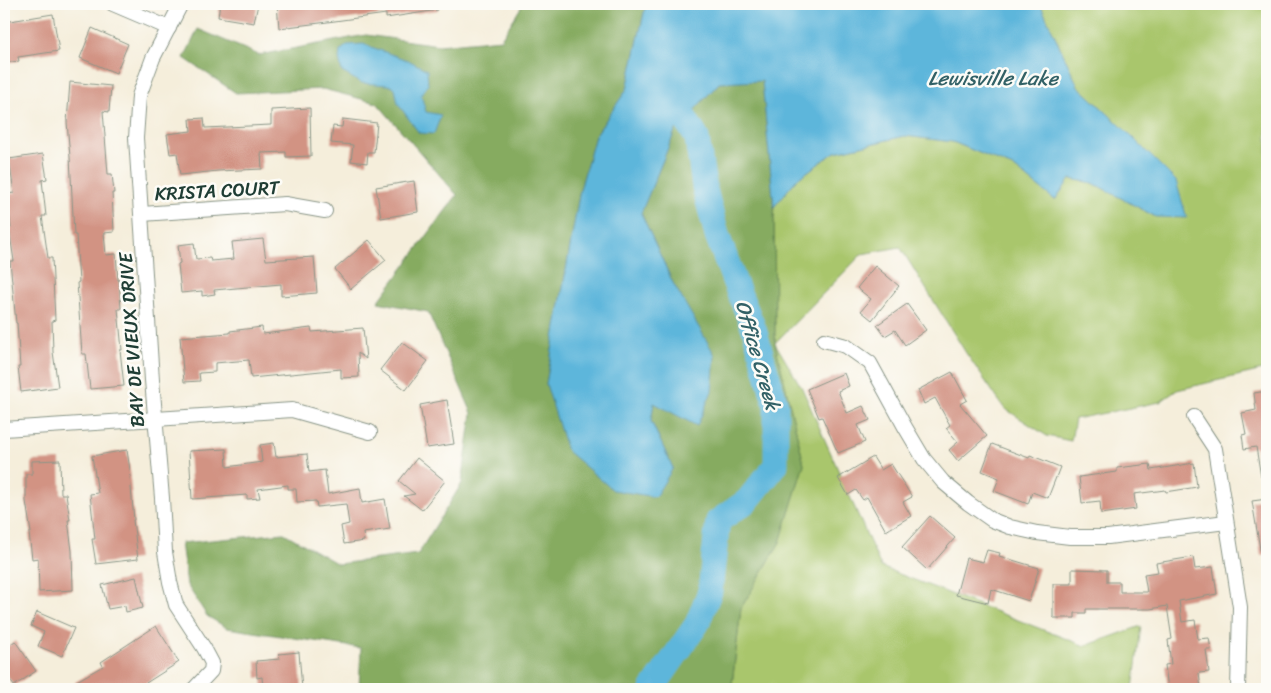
<svg xmlns="http://www.w3.org/2000/svg" width="1271" height="693" viewBox="0 0 1271 693" font-family="Sriracha,sans-serif">
<rect width="100%" height="100%" fill="#fdfcf7"/>
<filter id="ink" filterUnits="userSpaceOnUse"><feTurbulence type="fractalNoise" baseFrequency=".02" numOctaves="2"/><feDisplacementMap in="SourceGraphic" scale="10" xChannelSelector="R" yChannelSelector="G"/><feConvolveMatrix kernelMatrix="1 2 1 2 8 2 1 2 1" color-interpolation-filters="sRGB"/></filter>
<filter id="wash" filterUnits="userSpaceOnUse"><feTurbulence type="fractalNoise" baseFrequency=".0096" numOctaves="4" result="noise"/><feDisplacementMap in="SourceGraphic" scale="20" xChannelSelector="R" yChannelSelector="G"/><feGaussianBlur stdDeviation="1.12" result="paint"/><feColorMatrix in="noise" values="0 0 0 0 0 0 0 0 0 0 0 0 0 0 0 0 0 1.4 0 .05"/><feComposite in="paint" operator="in"/></filter>
<g filter="url(#wash)">
<rect width="100%" height="100%" fill="#f5eedb"/>
<path fill="#a9c66c" stroke="#648250" d="M1040 4H1267V369L1177 390 1160 402 1075 419 1071 441 1047 436 1004 408 966 353 900 247 862 254 775 343 802 388 881 567 1085 646 1141 626 1133 689H735L732 685 741 608 780 542 804 464 775 343 774 207 796 180 835 152 905 136 953 142 1013 167 1055 200 1070 179 1093 183 1156 217 1176 181 1122 127 1078 86Z"/>
<path fill="#86ab60" stroke="#52744a" d="M523 4H646L627 89 595 136 580 190 546 384 673 468 651 421 673 283 641 213 675 131 719 83 762 80 774 207 775 343 804 464 780 542 741 608 732 684 735 689H359L361 648 227 628 207 616 187 585 181 543 284 533 338 564 418 554 462 483 472 413 428 312 378 302 457 195 377 103 323 89 236 93 184 58 198 29 259 55 366 35 439 45 501 39Z"/>
<g fill="#5db6db" stroke="#3e7a88">
<path d="M646 4H1040L1078 86 1122 127 1176 181 1187 218 1156 217 1093 183 1070 179 1055 200 1013 167 953 142 905 136 835 152 796 180 774 207 762 81 719 83 675 131 641 213 673 283 715 355 712 391 697 426 654 403 651 421 673 468 655 497 613 490 567 451 546 384 580 190 595 136 627 89Z"/>
<path d="M363 44 410 61 427 70 428 85 421 95 426 112 441 115 434 134 419 133 398 104 395 88 388 85 361 83 342 72 339 59 340 51 347 45Z"/>
</g>
<g fill="none" stroke-linecap="round" stroke-linejoin="round">
<path stroke="#5db6db" stroke-width="25" d="M652 689 697 624 710 591 718 521 747 501 776 465V405L754 329 735 283 717 235 704 186 697 138 686 120 663 96"/>
</g>
<g id="blocks">
<g fill="#d29383">
<path d="M220 4H258L254 23 218 17Z"/>
<path d="M277 4H438V10L386 18V14L320 23 279 28Z"/>
<path d="M53 14 59 51 18 57 19 61 4 63V22Z"/>
<path d="M92 28 128 44 116 73 80 58Z"/>
<path d="M70 82 111 86 109 112 103 111 108 174H112L114 193H112L114 232 104 233 106 255 116 254 118 280H119L121 309H118L122 350H120L124 386 90 389 86 354H82L77 283 79 282 76 235H74L70 157 67 122Z"/>
<path d="M310 108 311 156 286 157V152L261 153 262 169 218 171 180 175 177 153 170 154 167 134 191 131 190 119 204 118 205 128 271 125V110Z"/>
<path d="M343 119 377 123 374 152H368L367 163 351 161 353 145 331 143 333 126 342 127Z"/>
<path d="M43 154 47 179 42 180 46 216H42L48 258H52L55 320 52 321 53 352 58 387 21 392 18 367H20L17 323H16L10 261H14L9 228H11L7 194 14 193 9 159Z"/>
<path d="M414 181 418 212 381 218 376 187Z"/>
<path d="M263 239 266 260 314 257 317 293 281 296V284L214 290 215 294 202 296V291L181 293 178 264 180 263 178 245 194 243 196 259 210 258 211 261 234 259 232 242Z"/>
<path d="M369 240 386 260 351 289 335 269Z"/>
<path d="M875 266 899 286 872 320 861 311 871 299 857 288Z"/>
<path d="M907 304 926 330 905 345 895 330 885 336 877 325Z"/>
<path d="M262 327 263 334 311 328 312 332 363 328 366 359 358 353 359 377 341 378V369L251 378 249 360 215 363V372L199 373 200 381 184 382 180 337 230 333V331Z"/>
<path d="M402 342 428 361 406 390 380 370Z"/>
<path d="M952 372 967 400 960 404 987 436 958 461 949 450 958 442 946 428 950 425 935 398 924 404 918 390Z"/>
<path d="M844 373 849 386 838 391 847 413 863 406 870 420 858 425 865 442 838 453 822 417 819 418 807 389Z"/>
<path d="M1267 391V476L1261 477 1256 447 1244 449 1242 435 1246 434 1242 413 1256 410 1254 393Z"/>
<path d="M447 400 454 444 427 448 420 405Z"/>
<path d="M274 443 276 457 307 454 309 472 325 470 328 494 360 488 362 503 385 499 390 529 363 533 364 541 344 544 341 526 349 524 346 504 317 507 316 501 297 502 296 489H288V485L258 489 260 498 247 499V495L192 499 189 451 226 449 227 467 262 462 260 445Z"/>
<path d="M992 444 1029 458 1030 455 1060 467 1048 498 1032 492 1028 504 994 491 999 478 982 471Z"/>
<path d="M127 450 131 477H130L134 520H133L138 559 96 564 92 539H95L90 494 98 493 92 456Z"/>
<path d="M873 457 881 470 891 464 912 497 903 502 911 516 886 531 867 497 863 500 856 490 848 495 838 478Z"/>
<path d="M417 458 445 481 422 510 404 496 415 494 399 481Z"/>
<path d="M60 460 61 494H66L70 520H68L72 551 73 590 39 592 38 558 32 559 29 533H31L26 501V474H32V461Z"/>
<path d="M1194 463 1197 487 1166 492 1165 490 1134 494 1136 509 1101 514 1100 501 1082 503 1079 477 1117 472V468L1150 464 1151 470Z"/>
<path d="M1267 499V554L1261 555 1252 501Z"/>
<path d="M930 516 955 538 927 570 902 547Z"/>
<path d="M987 550 1000 553 999 556 1039 568 1029 601 991 589 988 603 956 595 966 558 983 562Z"/>
<path d="M1193 557 1195 569 1213 567 1217 594 1179 601 1182 622 1195 620 1198 639 1209 638 1211 650H1206L1209 672 1199 673 1201 689H1168L1165 665 1171 664 1168 640 1172 639 1167 606 1150 609H1086V613H1075V618H1053V584H1072V569L1107 570V582H1120V592H1147L1144 574 1158 572 1156 563Z"/>
<path d="M136 577 143 608 126 612 125 606 108 609 102 585Z"/>
<path d="M37 612 74 628 62 656 38 646 44 632 31 626Z"/>
<path d="M156 626 179 662 146 683V684L139 689H79L75 682 103 666 101 662Z"/>
<path d="M15 641 36 671 14 686 4 671V649Z"/>
<path d="M299 652 302 689H263L262 677 257 678 256 661 280 659 279 654Z"/>
</g>
</g>
</g>
<g filter="url(#ink)">
<use href="#blocks" fill-opacity="0" stroke="#8a9688" stroke-width="1"/>
<g fill="none" stroke-linecap="round" stroke-linejoin="round">
<defs>
<g id="street">
<path d="M113 4 169 28"/>
<path d="M181 4 153 58 139 96 136 138 152 380 162 498 165 552 170 582 176 605 204 648 212 663 211 671 194 689"/>
<path d="M142 214 285 204 325 211"/>
<path d="M824 340 846 346 870 363 905 427 924 459 943 482 968 503 992 520 1010 527 1037 533 1070 537H1108L1226 522"/>
<path d="M1194 417 1215 449 1240 607 1238 689"/>
<path d="M4 429 292 410 370 432"/>
</g>
</defs>
<use href="#street" stroke="#8a9688" stroke-width="16"/>
<use href="#street" stroke="#fff" stroke-width="14"/>
</g>
</g>
<g text-anchor="middle" stroke-width="5" stroke-linejoin="round" paint-order="stroke">
<g font-size="19" fill="#1f3d34" stroke="#fdfcf7">
<text transform="translate(217 190) rotate(-3)" y="7">KRISTA COURT</text>
<text transform="translate(131 340) rotate(-94)" y="7">BAY DE VIEUX DRIVE</text>
</g>
<g font-size="20" font-style="italic" fill="#326166" stroke="#fdfcf7">
<text x="993" y="85">Lewisville Lake</text>
<text transform="translate(758 355) rotate(74)" y="7">Office Creek</text>
</g>
</g>
<rect width="1271" height="693" fill="none" stroke="#fdfcf7" stroke-width="20"/>
</svg>
